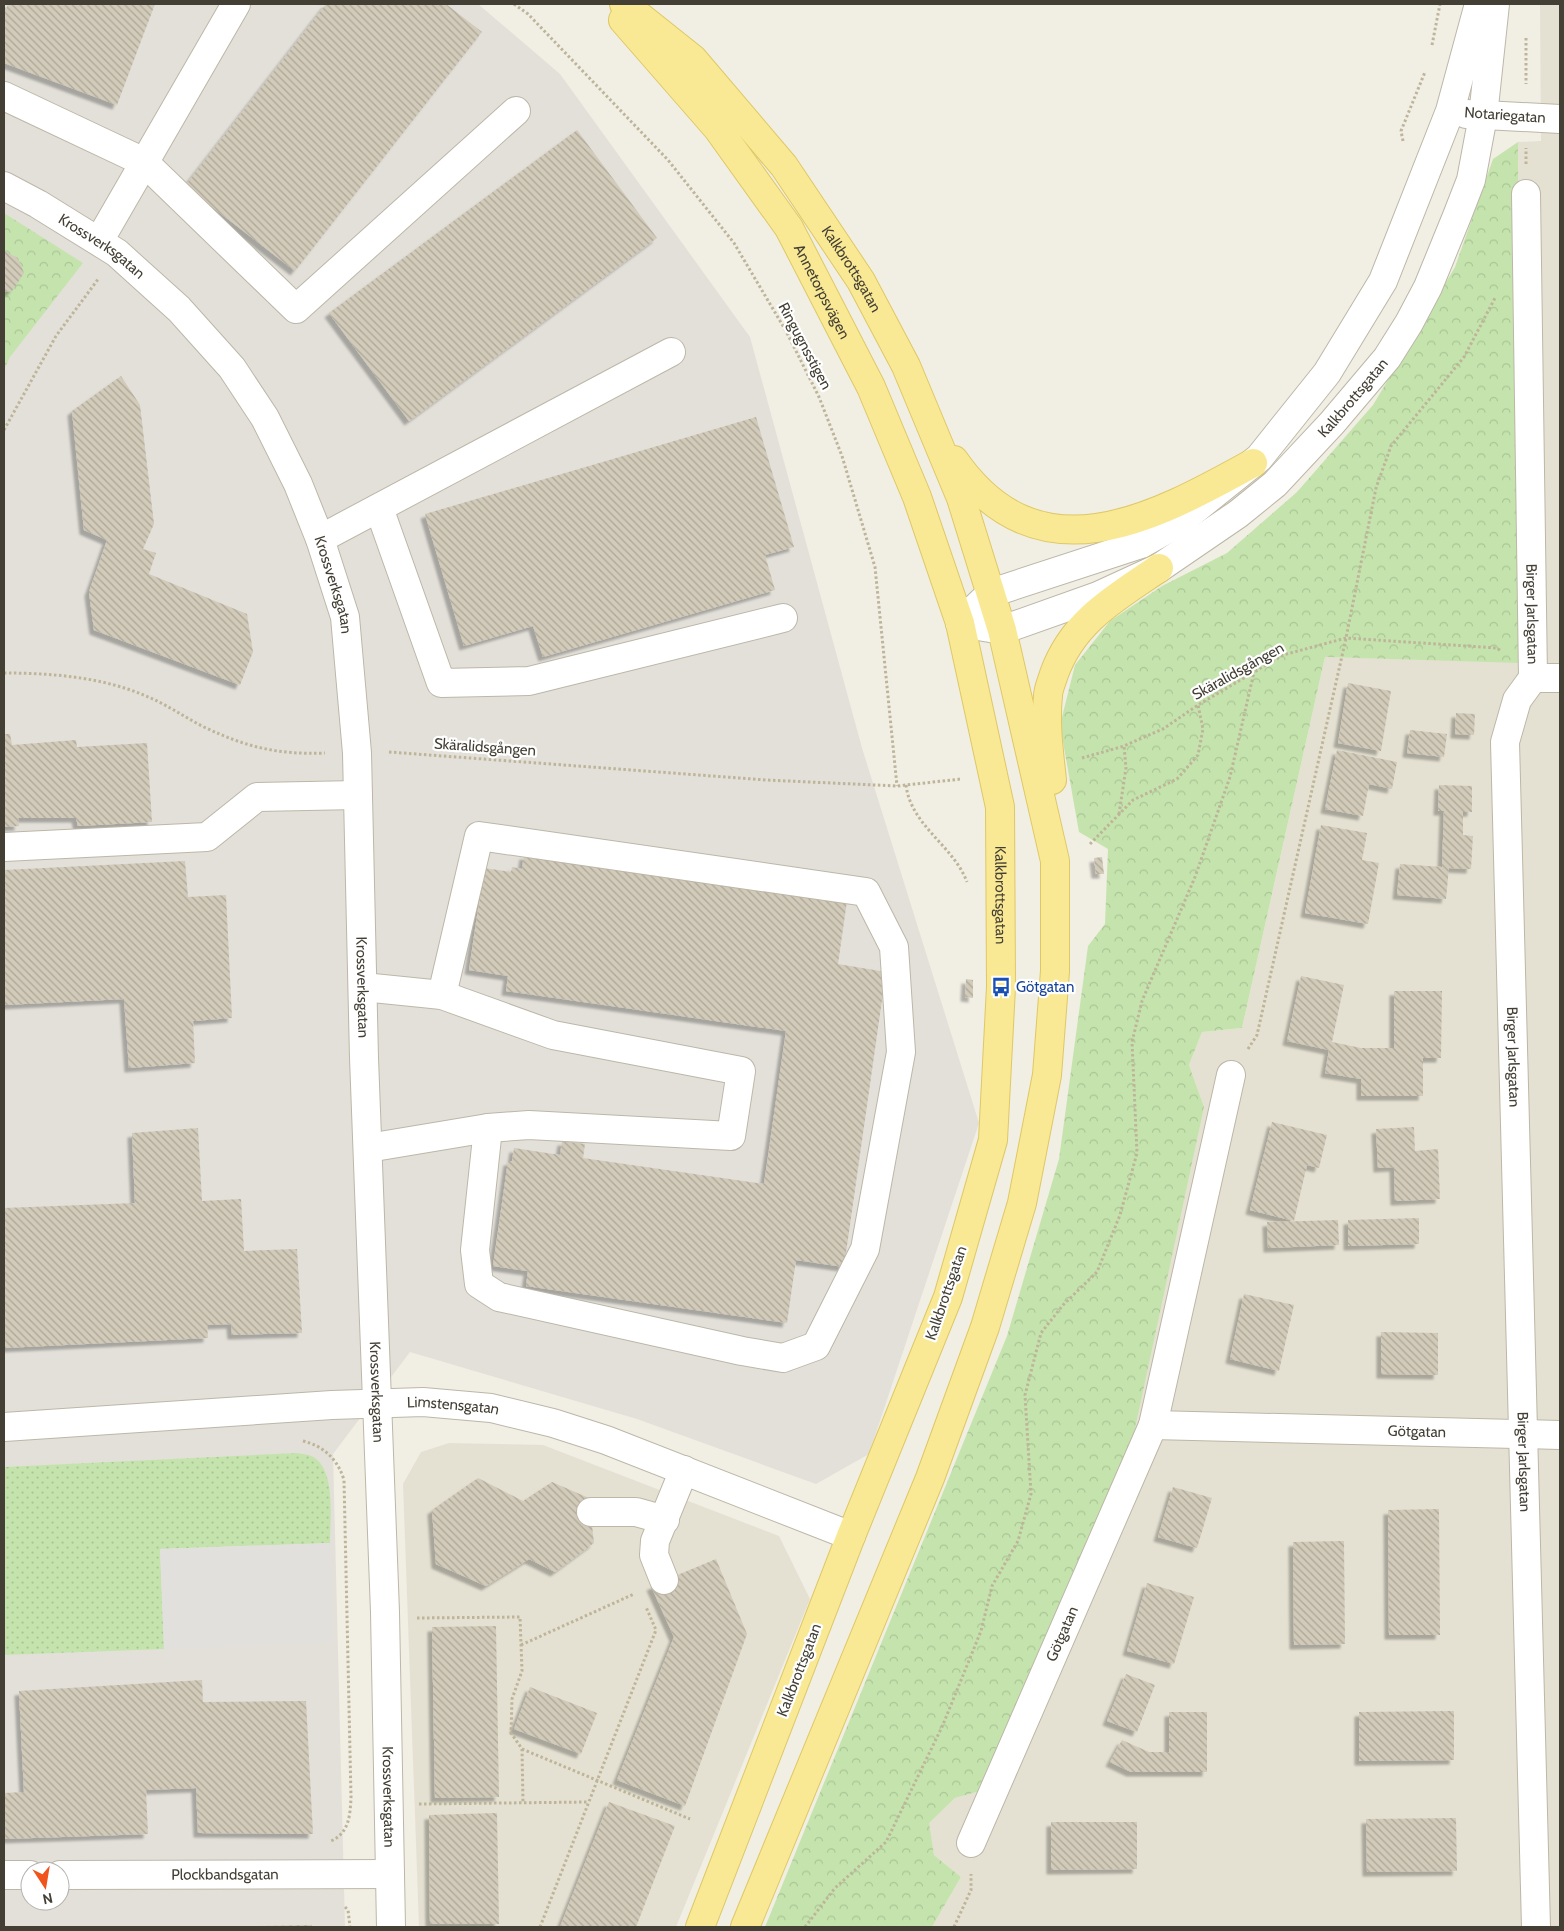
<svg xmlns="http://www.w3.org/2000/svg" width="1564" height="1931" viewBox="0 0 1564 1931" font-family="Cabin,sans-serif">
<defs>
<pattern id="grass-dots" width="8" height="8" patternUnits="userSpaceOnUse" patternTransform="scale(1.25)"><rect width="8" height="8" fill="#c5e4ad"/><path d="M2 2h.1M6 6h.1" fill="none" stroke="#aac595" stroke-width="1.8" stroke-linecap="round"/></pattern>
<pattern id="park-crowns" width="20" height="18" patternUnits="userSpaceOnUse" patternTransform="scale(1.25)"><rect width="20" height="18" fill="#c5e4ad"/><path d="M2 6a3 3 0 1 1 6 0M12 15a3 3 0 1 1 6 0" fill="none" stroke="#aac595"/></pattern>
<pattern id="building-back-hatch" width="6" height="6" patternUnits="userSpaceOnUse" patternTransform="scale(1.25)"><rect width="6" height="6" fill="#d2cbba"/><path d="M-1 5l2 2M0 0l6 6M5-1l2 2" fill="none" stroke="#aca698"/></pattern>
<filter id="shadow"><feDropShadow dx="-4.5" dy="4.5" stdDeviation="1" flood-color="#0004"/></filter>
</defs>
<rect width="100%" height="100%" fill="#f1eee4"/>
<g fill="#e5e1d2">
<path d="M1540 4H1560V1927H932L961 1877 934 1855 928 1823 955 1798 980 1791 1204 1107 1189 1065 1202 1032 1242 1028 1325 657 1519 662 1518 142 1541 141Z"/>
<path d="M449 1443 543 1445 779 1536 810 1599 676 1927H419L403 1484 421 1452Z"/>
</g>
<path fill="#e3e0d9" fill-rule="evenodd" d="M4 4H478L560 74 750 337 862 748 979 1123 869 1454 816 1484 637 1419 410 1352 333 1454 345 1927H4ZM30 1871H60V1901H30Z"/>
<path fill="url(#grass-dots)" d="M296 1453C302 1454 310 1454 315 1458 336 1474 330 1518 330 1543L160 1549 164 1649 4 1655V1467Z"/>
<g fill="url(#park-crowns)">
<path d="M1518 142 1519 663 1325 657 1242 1028 1202 1032 1189 1065 1204 1107 1131 1447 980 1791 955 1798 929 1823 934 1855 961 1877 932 1927H765L1007 1336 1059 1159 1088 946 1105 924 1108 849 1079 832 1060 725 1075 665 1110 621 1162 586 1227 553 1297 492 1373 405 1455 267 1493 159Z"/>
<path d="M4 213 83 263 10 357 4 370Z"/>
</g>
<path fill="#e2e0dc" d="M330 1543 334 1642 164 1649 160 1549Z"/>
<g fill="url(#building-back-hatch)" filter="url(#shadow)">
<path d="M8 4H155L117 105 4 63V14Z"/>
<path d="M326 4H446L482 32 295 271 185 186Z"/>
<path d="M577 130 657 238 409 421 329 313Z"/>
<path d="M4 251 18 258 24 273 12 291 4 292Z"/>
<path d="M121 376 140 405 154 524 143 549 156 553 149 574 247 614 253 652 240 685 94 630 89 592 107 540 84 530 72 411Z"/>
<path d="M756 417 794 547 765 555 775 590 543 657 533 626 464 646 425 514Z"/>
<path d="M1348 683 1391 691 1381 751 1338 743Z"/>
<path d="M1456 713 1475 714 1474 735 1455 734Z"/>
<path d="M1410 730 1447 734 1444 757 1407 753Z"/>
<path d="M4 734H10L12 745 76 740 77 747 147 743 152 822 78 826 76 818H18L19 826 4 827Z"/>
<path d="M1337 750 1397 762 1392 789 1369 784 1363 816 1325 809Z"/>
<path d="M1439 785 1472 786V812H1463V835L1473 836 1471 869 1449 868 1446 899 1397 895 1400 864 1442 867 1444 811H1438Z"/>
<path d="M1321 825 1367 833 1362 860 1379 863 1368 924 1305 913Z"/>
<path d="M524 855 847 901 838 964 886 972 844 1267 796 1260 787 1323 526 1286 528 1271 493 1266 508 1161H512L514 1148 560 1155 562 1141 585 1144 583 1158 764 1184 786 1031 506 991 508 976 469 970 484 868 511 872 512 867 522 869Z"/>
<path d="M1102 857 1104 874H1096L1094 858Z"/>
<path d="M185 861 188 897 226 895 232 1018 193 1021 195 1063 129 1068 124 999 4 1005V870Z"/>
<path d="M1301 976 1344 985 1332 1042 1361 1048H1394V991H1442L1441 1058H1423V1096H1361V1079L1325 1073 1329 1050 1287 1041Z"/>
<path d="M966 979 973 980V998L965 997Z"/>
<path d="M1272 1122 1327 1135 1319 1168 1307 1165 1294 1221 1250 1210Z"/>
<path d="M1414 1127 1415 1151 1438 1149 1440 1199 1395 1201 1394 1167 1378 1168 1376 1129Z"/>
<path d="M198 1128 202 1201 241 1199 244 1251 297 1249 302 1333 232 1335 231 1324 207 1325 208 1338 4 1348V1208L135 1203 132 1133Z"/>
<path d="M1419 1218V1244L1348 1246V1220Z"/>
<path d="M1338 1220 1339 1245 1268 1248 1267 1222Z"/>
<path d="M1244 1294 1294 1305 1279 1371 1230 1359Z"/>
<path d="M1381 1332 1438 1333V1375L1381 1374Z"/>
<path d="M478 1478 523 1501 552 1482 589 1498 594 1543 555 1572 529 1559 486 1586 436 1564 432 1510Z"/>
<path d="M1173 1487 1212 1498 1197 1548 1158 1537Z"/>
<path d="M1439 1509 1440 1635H1389L1388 1510Z"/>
<path d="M1344 1541 1345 1644 1294 1645 1293 1542Z"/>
<path d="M716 1559 747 1634 685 1806 617 1780 674 1637 651 1586Z"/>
<path d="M1147 1583 1194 1597 1174 1664 1127 1651Z"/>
<path d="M496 1626 499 1797 435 1798 432 1627Z"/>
<path d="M1126 1674 1155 1685 1137 1732 1107 1721Z"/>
<path d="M202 1680 203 1702 306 1701 313 1834 198 1833 196 1788 146 1790 148 1834 4 1839V1793L24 1792 19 1691Z"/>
<path d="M530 1687 597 1713 581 1754 514 1729Z"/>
<path d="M1454 1711V1760L1359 1761V1712Z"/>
<path d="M1169 1712H1207V1772H1131L1110 1762 1122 1740 1149 1752H1169Z"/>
<path d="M609 1802 675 1826 636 1927H560Z"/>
<path d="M497 1813 499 1924H430L429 1815Z"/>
<path d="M1456 1818 1457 1871 1367 1872 1366 1819Z"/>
<path d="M1051 1822H1137V1869L1051 1870Z"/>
<path d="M312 1925V1927H257V1926Z"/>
</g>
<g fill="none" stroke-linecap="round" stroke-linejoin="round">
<defs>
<g id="minor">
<path d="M4 96 144 162 296 309 516 111"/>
<path d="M1466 114 1560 119"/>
<path id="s1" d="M4 186 38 204 117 253 179 309 232 368 265 418 298 484 320 539 345 617 357 753 364 1058 385 1612 391 1927"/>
<path id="s2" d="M1526 194 1533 678 1517 700 1505 742 1536 1927"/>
<path d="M99 241 236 4"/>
<path d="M379 508 441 683 529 681 783 618"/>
<path d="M320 539 671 352"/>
<path id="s3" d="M960 623 1002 630 1098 596 1159 568 1238 514 1275 484 1332 423 1387 358 1409 323 1428 287 1457 216 1471 180 1483 116 1495 4"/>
<path d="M960 623 991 593 1141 544 1178 523 1259 458 1327 373 1383 281 1450 111 1479 4"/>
<path d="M1533 678H1560"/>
<path d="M4 847 207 837 257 797 358 795"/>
<path d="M363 987 442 995 553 1035 741 1071 731 1136 529 1125 488 1128 368 1148"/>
<path d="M442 995 479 836 866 892 894 947 901 1052 865 1249 816 1346 783 1358 742 1351 499 1297 479 1284 475 1250 488 1128"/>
<path id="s4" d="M1153 1425 1560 1435"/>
<path id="s5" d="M4 1427 332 1405 423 1402 491 1408 553 1423 606 1440 851 1536"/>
<path d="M591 1512H636L665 1520"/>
<path d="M664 1580 654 1555 655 1541 684 1470"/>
<path id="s6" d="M971 1843 1153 1425 1231 1075"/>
<path d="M4 1875H30"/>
<path id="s7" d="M60 1875 390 1874"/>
</g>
<g id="major">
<path id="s8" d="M624 4 693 59 784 166 861 281 906 366 961 498 1002 630 1055 861V971L1047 1075 1022 1203 985 1327 930 1478 745 1927"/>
<path id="s9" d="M623 20 718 129 789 228 871 387 917 497 960 623 1000 807 1001 987 993 1140 948 1297 851 1536 700 1927"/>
<path d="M954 460C1038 581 1152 519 1253 463"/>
<path d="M1052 780C1049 752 1045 724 1048 696 1048 689 1052 681 1054 674 1073 621 1115 598 1159 568"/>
</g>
</defs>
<use href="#minor" stroke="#bcb7a7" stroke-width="30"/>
<use href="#major" stroke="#dec865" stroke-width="30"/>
<g stroke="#bdb499" stroke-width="3" stroke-dasharray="2.5 2.5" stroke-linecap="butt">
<path d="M514 4 528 14 668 160 734 243 786 331 819 397 842 456 875 567 897 786"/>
<path d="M1526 38V84"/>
<path d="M1432 45 1440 4"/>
<path d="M1403 141 1401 131 1425 72"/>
<path d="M1526 164V148"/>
<path d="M4 430 56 336 99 278"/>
<path d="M4 673C51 673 102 677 146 696 166 704 184 717 204 727 246 747 278 755 325 753"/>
<path d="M389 752 766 780 897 786 961 779"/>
<path d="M1082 758 1124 746 1163 729 1198 705 1283 655 1346 638 1497 648 1501 651"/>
<path d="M906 785C911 826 953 845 967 882"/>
<path d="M1119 814 1126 768 1124 746"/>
<path d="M1090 844 1133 800 1177 779 1198 755 1203 729 1198 705"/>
<path d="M1248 1049 1257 1035 1346 638 1376 488 1391 446 1464 357 1495 298"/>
<path d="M303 1441C324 1446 338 1460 344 1480L351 1798C350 1816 349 1833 331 1841"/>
<path d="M417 1618 520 1617 522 1671 512 1699 511 1733 522 1749 523 1803"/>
<path d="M521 1645 634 1594"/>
<path d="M522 1749 690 1819"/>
<path d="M419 1804 589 1802"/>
<path d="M345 1907 348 1910 350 1927"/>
<path d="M540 1927 656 1630 646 1607"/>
<path d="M805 1927 835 1888 886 1842 942 1727 981 1631 992 1586 1018 1541 1031 1494 1025 1395 1041 1333 1063 1305 1097 1272 1120 1215 1137 1153 1132 1042 1142 1001 1195 877 1230 777 1254 672"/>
<path d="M954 1927 971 1890V1874"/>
</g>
<use href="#minor" stroke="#fff" stroke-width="28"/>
<use href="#major" stroke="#fae994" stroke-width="28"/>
</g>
<defs>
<symbol id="bus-bare" viewBox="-9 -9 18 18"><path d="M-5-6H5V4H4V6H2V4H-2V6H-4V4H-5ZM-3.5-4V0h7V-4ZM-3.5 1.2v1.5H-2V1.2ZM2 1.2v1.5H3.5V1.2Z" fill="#1a4fb4" stroke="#fff" stroke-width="2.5" paint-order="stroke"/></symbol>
</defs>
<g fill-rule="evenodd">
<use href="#bus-bare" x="987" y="973" width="28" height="28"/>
</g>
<g text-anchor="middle" stroke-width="4.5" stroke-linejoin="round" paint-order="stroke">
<g font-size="15" fill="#433f34" stroke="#fff">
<text transform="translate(1505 115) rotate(4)" y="5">Notariegatan</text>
<text dy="5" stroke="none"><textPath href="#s1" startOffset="115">Krossverksgatan</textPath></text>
<text dy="5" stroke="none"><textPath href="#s8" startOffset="352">Kalkbrottsgatan</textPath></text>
<text dy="5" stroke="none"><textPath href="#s9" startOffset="338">Annetorpsvägen</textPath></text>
<text transform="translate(805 346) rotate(62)" y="5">Ringugnsstigen</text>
<text dy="5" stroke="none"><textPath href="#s3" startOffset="471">Kalkbrottsgatan</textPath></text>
<text dy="5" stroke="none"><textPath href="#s1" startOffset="535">Krossverksgatan</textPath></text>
<text dy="5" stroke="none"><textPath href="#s2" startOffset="420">Birger Jarlsgatan</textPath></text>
<text transform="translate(1238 671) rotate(-29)" y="5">Skäralidsgången</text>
<text transform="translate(485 747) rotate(4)" y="5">Skäralidsgången</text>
<text dy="5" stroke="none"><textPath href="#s9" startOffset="974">Kalkbrottsgatan</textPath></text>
<text dy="5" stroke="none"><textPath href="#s1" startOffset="940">Krossverksgatan</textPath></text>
<text dy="5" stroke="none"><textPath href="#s2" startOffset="870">Birger Jarlsgatan</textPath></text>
<text transform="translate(946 1293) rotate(-71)" y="5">Kalkbrottsgatan</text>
<text dy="5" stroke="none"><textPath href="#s1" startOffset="1345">Krossverksgatan</textPath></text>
<text dy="5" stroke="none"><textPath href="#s5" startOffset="450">Limstensgatan</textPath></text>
<text dy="5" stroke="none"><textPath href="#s4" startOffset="264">Götgatan</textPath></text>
<text dy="5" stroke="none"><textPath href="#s2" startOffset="1275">Birger Jarlsgatan</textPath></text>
<text dy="5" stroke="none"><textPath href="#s6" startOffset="228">Götgatan</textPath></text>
<text transform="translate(799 1670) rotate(-69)" y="5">Kalkbrottsgatan</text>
<text dy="5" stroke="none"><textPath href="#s1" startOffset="1750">Krossverksgatan</textPath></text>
<text dy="5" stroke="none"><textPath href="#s7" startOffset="165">Plockbandsgatan</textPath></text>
</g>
<g font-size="15" fill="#164399" stroke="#fff" text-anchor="start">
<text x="1016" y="992">Götgatan</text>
</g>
</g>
<rect width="1564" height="1931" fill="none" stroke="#433f34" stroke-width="10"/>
<g transform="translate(45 1886) rotate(168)"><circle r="24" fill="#ffffff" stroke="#b4b2ae"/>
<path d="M0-4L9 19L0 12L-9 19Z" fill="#f0541b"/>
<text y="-8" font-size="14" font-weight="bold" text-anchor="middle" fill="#433f34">N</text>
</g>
</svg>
